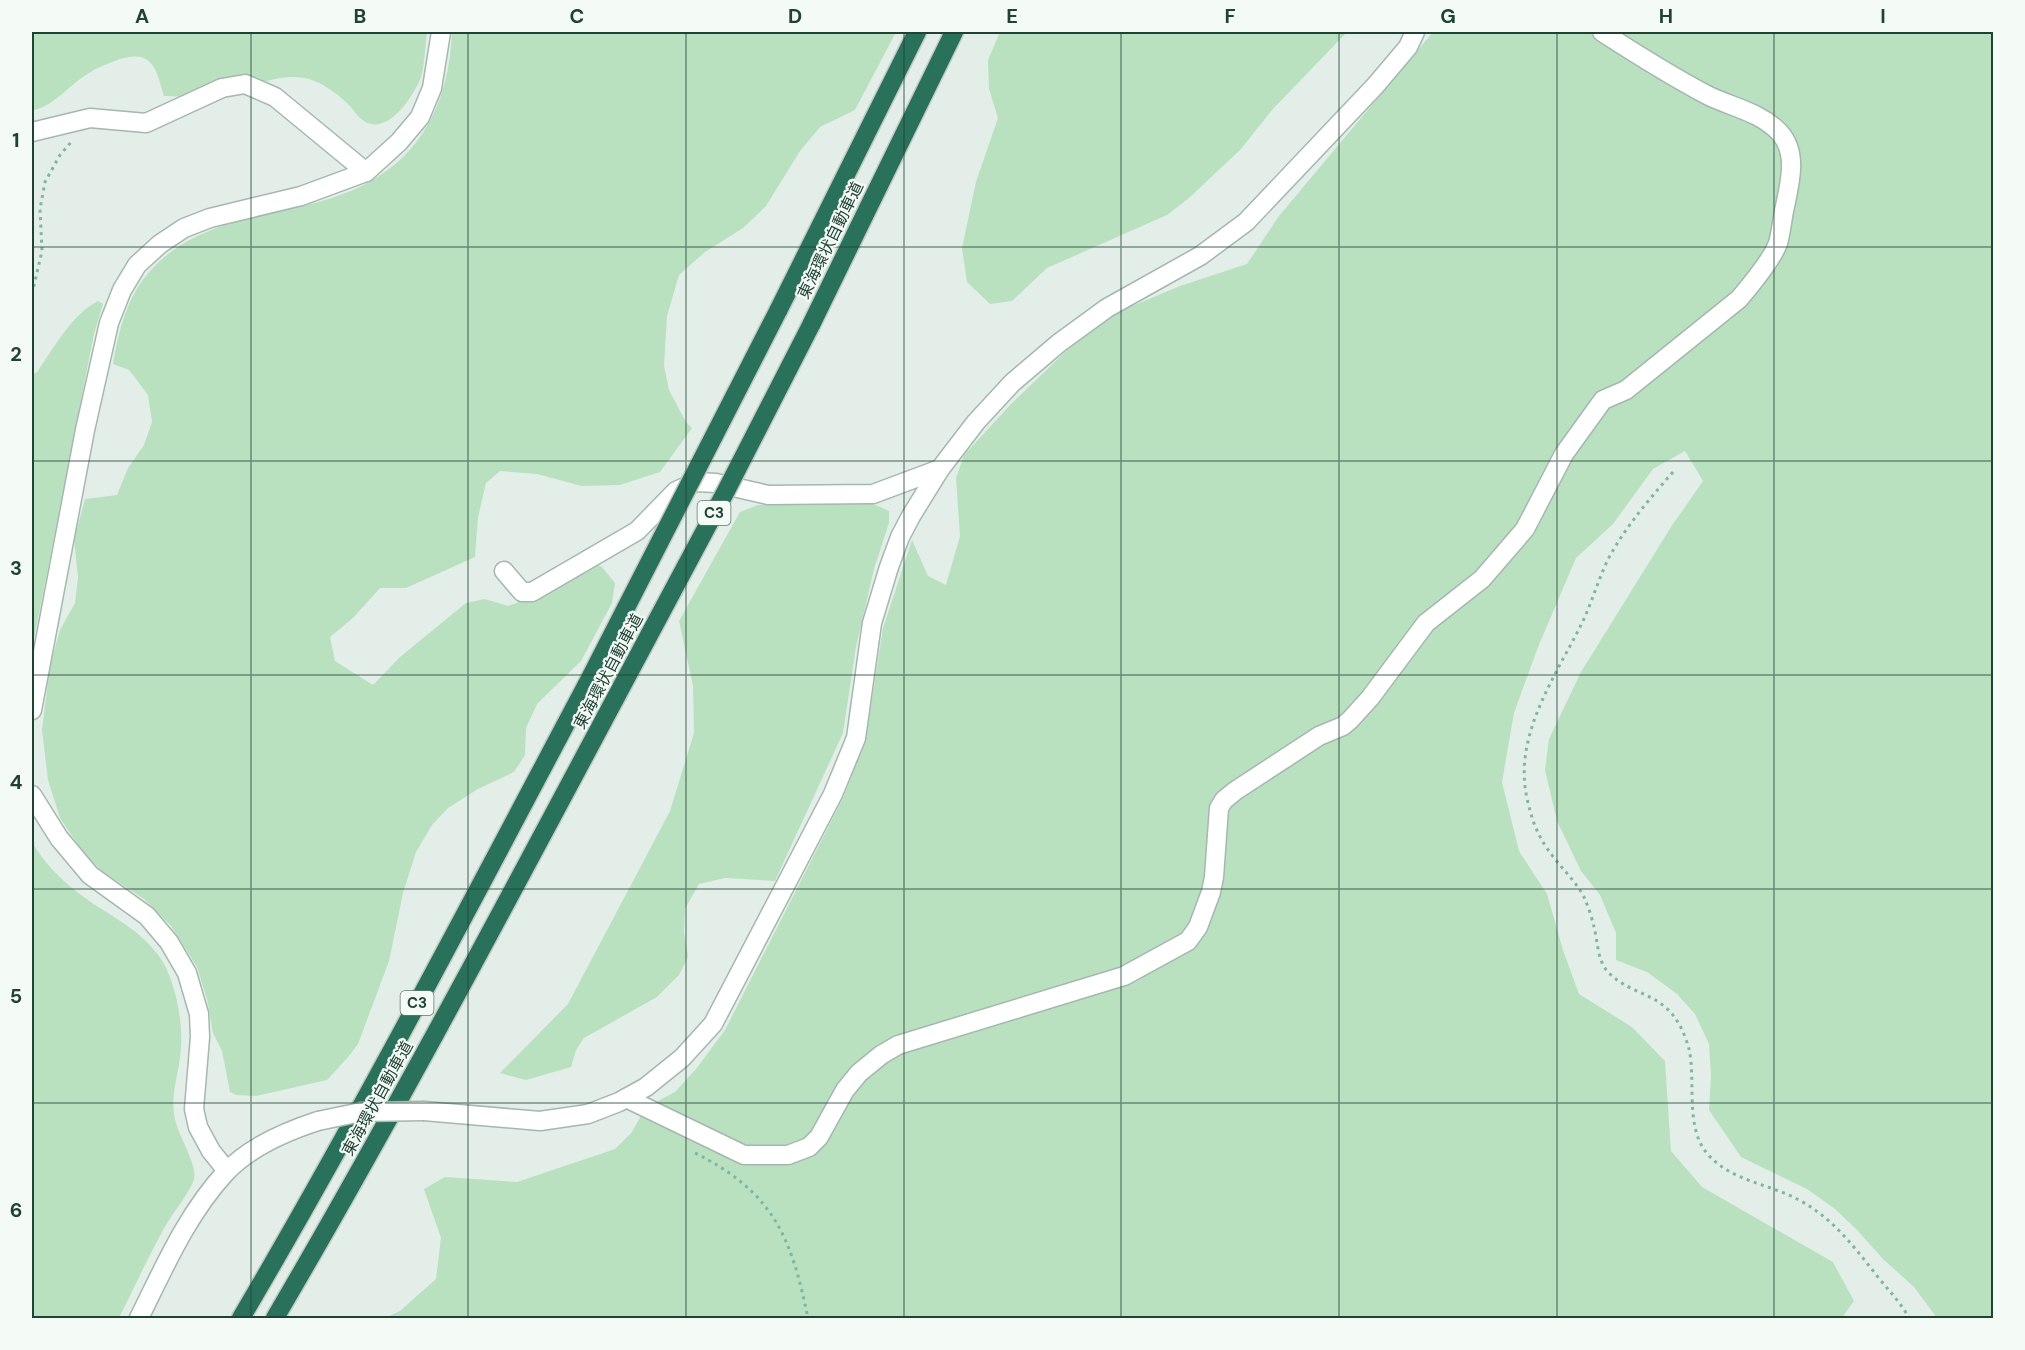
<svg xmlns="http://www.w3.org/2000/svg" width="2025" height="1350" viewBox="0 0 2025 1350" font-family="'DM Sans','Noto Sans JP',sans-serif">
<rect width="100%" height="100%" fill="#e3eee8"/>
<g fill="#b9e1c0">
<path d="M32 32H427C425 46 425 63 421 77 415 94 392 129 371 124 361 122 356 113 350 106 336 92 316 77 295 77 270 76 247 90 223 95 205 99 183 96 164 96 156 69 153 49 120 59 108 63 96 68 86 75 71 84 49 110 32 110Z"/>
<path d="M452 32H896L855 110 820 127 800 151 766 206 743 228 705 252 679 275 667 316 664 366 669 390 686 422 692 428 660 472 620 485 582 486 537 474 500 471 486 483 478 517 475 557 406 588H380L354 617 330 637 335 661 373 685 400 657 466 603 485 599 508 606 532 597 596 564 602 567 615 583 612 603 581 661 537 704 526 728 525 755 514 772 478 789 448 808 432 825 416 852 403 893 389 961 358 1044 349 1056 327 1080 256 1096 236 1095 230 1092 222 1051 213 1033 207 999 197 967 171 926 144 899 103 872 84 854 60 818 48 780 42 730 50 666 60 630 75 603 78 577 74 540 85 499 117 495 128 468 144 445 152 422 148 395 129 370 113 364C119 330 127 295 152 269 196 221 263 217 322 201 408 177 448 119 452 32Z"/>
<path d="M1000 32H1347L1272 110 1241 149 1189 198 1167 215 1047 268 1012 301 990 304 967 282 962 248 976 182 998 118 989 89 988 60Z"/>
<path d="M1433 32H1993V1318H1937L1914 1287 1883 1259 1857 1230 1835 1209 1807 1189 1741 1157 1709 1110 1711 1075 1709 1044 1695 1014 1677 994 1647 972 1616 960V933L1600 895 1581 871 1557 821 1545 770 1549 739 1581 672 1671 527 1703 481 1685 451 1653 469 1613 524 1576 558 1538 647 1514 713 1502 782 1519 851 1547 894 1563 950 1579 994 1632 1027 1665 1061 1671 1151 1702 1187 1833 1262 1854 1301 1842 1318H385L400 1311 436 1279 441 1238 424 1189 445 1177 517 1182 615 1149 632 1132 643 1112 654 1103 675 1092 696 1069 725 1030 844 796 866 738 883 628 912 540 928 576 946 585 960 536 956 478 964 455 1011 404 1064 353 1113 314 1180 286 1247 264 1279 216Z"/>
<path d="M98 301 103 304 94 334 32 649V375L37 372C54 348 71 315 98 301Z"/>
<path d="M869 502 889 511V523L874 569 856 647 843 733 775 881 725 878 699 884 685 909 684 932 688 957 679 975 657 997 584 1038 576 1050 571 1067 526 1080 500 1073 568 1004 670 811 694 733 693 686 679 621 740 512 758 505Z"/>
<path d="M32 842C42 860 60 879 77 892 105 914 136 925 159 956 175 978 183 1021 181 1047 180 1071 171 1089 174 1114 176 1134 197 1161 194 1179 192 1189 172 1214 166 1225 149 1255 134 1288 119 1318H32Z"/>
</g>
<g fill="none" stroke-linecap="round" stroke-linejoin="round">
<defs>
<g id="minor">
<path d="M32 132 90 118 146 123 222 88 245 84 275 97 366 172"/>
<path d="M504 571 522 592H532L637 531 676 491 696 482 716 483 768 495 873 494 940 469"/>
<path d="M626 1098 744 1155H788L809 1147 819 1137 845 1090 859 1073 881 1055 898 1045 1124 976 1188 941 1198 927 1211 892 1214 877 1219 808 1224 800 1235 791 1319 736 1343 726 1350 720 1370 698 1426 623 1482 579 1525 529 1564 454 1603 400 1626 390 1739 299C1750 286 1773 258 1778 243 1781 233 1782 221 1784 211 1789 186 1799 154 1780 133 1761 112 1731 107 1707 95 1671 76 1636 54 1602 32"/>
</g>
<g id="tertiary">
<path d="M32 710 85 430 109 323 122 290 137 265 160 244 184 228 210 218 301 196 366 172 399 142 420 117 432 88 441 32"/>
<path d="M32 795 59 838 90 875 147 916 169 942 187 973 199 1014 200 1037 194 1109 198 1127 211 1151 227 1171"/>
<path d="M424 1111 540 1121 588 1114 619 1102 646 1087 682 1058 713 1024 833 794 856 738 872 623 889 567 900 537 911 516 940 469 976 422 1012 383 1059 343 1107 308 1200 256 1246 222 1375 86 1408 47 1415 32"/>
<path d="M139 1318C164 1268 187 1214 226 1172 249 1148 287 1131 318 1121"/>
</g>
<g id="motorway">
<path d="M778 311 917 32"/>
<path d="M811 325 954 32"/>
<path d="M241 1318C363 1111 474 897 587 684"/>
<path d="M275 1318C394 1115 504 907 615 699"/>
</g>
</defs>
<use href="#minor" stroke="#a5b7af" stroke-width="21"/>
<use href="#tertiary" stroke="#a5b7af" stroke-width="21"/>
<use href="#motorway" stroke="#c1cac6" stroke-width="21"/>
<g stroke="#80b59f" stroke-width="3" stroke-dasharray="3 4.5" stroke-linecap="butt">
<path d="M32 294 42 251 40 209 45 182 60 155 72 141"/>
<path d="M32 297V336"/>
<path d="M1673 472C1651 497 1629 523 1612 552 1599 575 1593 601 1581 625 1555 677 1513 736 1527 798 1531 817 1537 835 1549 851 1560 867 1575 880 1584 897 1588 906 1592 918 1594 927 1598 942 1597 960 1608 972 1631 996 1660 991 1679 1024 1683 1031 1687 1041 1689 1049 1696 1079 1685 1126 1706 1152 1729 1181 1768 1183 1799 1200 1831 1217 1852 1244 1874 1272 1886 1288 1900 1301 1909 1318"/>
<path d="M695 1153C773 1192 791 1236 808 1318"/>
</g>
<use href="#minor" stroke="#fff" stroke-width="18"/>
<use href="#tertiary" stroke="#fff" stroke-width="18"/>
<use href="#motorway" stroke="#29715b" stroke-width="18"/>
<defs>
<path id="tertiary-bridge" d="M318 1121 361 1112 424 1111"/>
<g id="motorway-bridge">
<path d="M587 684 778 311"/>
<path d="M615 699 726 491 811 325"/>
</g>
</defs>
<use href="#tertiary-bridge" stroke="#a5b7af" stroke-width="21" stroke-linecap="butt"/>
<use href="#motorway-bridge" stroke="#c1cac6" stroke-width="21" stroke-linecap="butt"/>
<use href="#tertiary-bridge" stroke="#fff" stroke-width="18"/>
<use href="#motorway-bridge" stroke="#29715b" stroke-width="18"/>
</g>
<path fill="none" stroke="#204235" stroke-width="1.5" stroke-opacity="0.55" d="M251 32V1318M468 32V1318M686 32V1318M904 32V1318M1121 32V1318M1339 32V1318M1557 32V1318M1774 32V1318M32 247H1994M32 461H1994M32 675H1994M32 889H1994M32 1103H1994"/>
<g text-anchor="middle" stroke-width="4.5" stroke-linejoin="round" paint-order="stroke">
<g fill="#f4faf6" stroke="#60796f" stroke-width="1.5">
<rect x="697.5" y="501" width="33" height="24" rx="4.5"/>
<rect x="400.5" y="991" width="33" height="24" rx="4.5"/>
</g>
<g font-size="15" font-weight="bold" fill="#204235">
<text x="714" y="518">C3</text>
<text x="417" y="1008">C3</text>
</g>
<g font-size="16" fill="#204235" stroke="#f4faf6">
<text transform="translate(830 240) rotate(-64)" y="6">東海環状自動車道</text>
<text transform="translate(608 671) rotate(-62)" y="6">東海環状自動車道</text>
<text transform="translate(377 1098) rotate(-61)" y="6">東海環状自動車道</text>
</g>
</g>
<rect width="2025" height="1350" fill="none" stroke="#f4faf6" stroke-width="66"/>
<rect x="33" y="33" width="1959" height="1284" fill="none" stroke="#204235" stroke-width="2"/>
<g font-size="20" text-anchor="middle" font-weight="bold" fill="#204235">
<text x="142" y="23">A</text>
<text x="360" y="23">B</text>
<text x="577" y="23">C</text>
<text x="795" y="23">D</text>
<text x="1012" y="23">E</text>
<text x="1230" y="23">F</text>
<text x="1448" y="23">G</text>
<text x="1666" y="23">H</text>
<text x="1883" y="23">I</text>
<text x="16" y="147">1</text>
<text x="16" y="361">2</text>
<text x="16" y="575">3</text>
<text x="16" y="789">4</text>
<text x="16" y="1003">5</text>
<text x="16" y="1217">6</text>
</g>
</svg>
